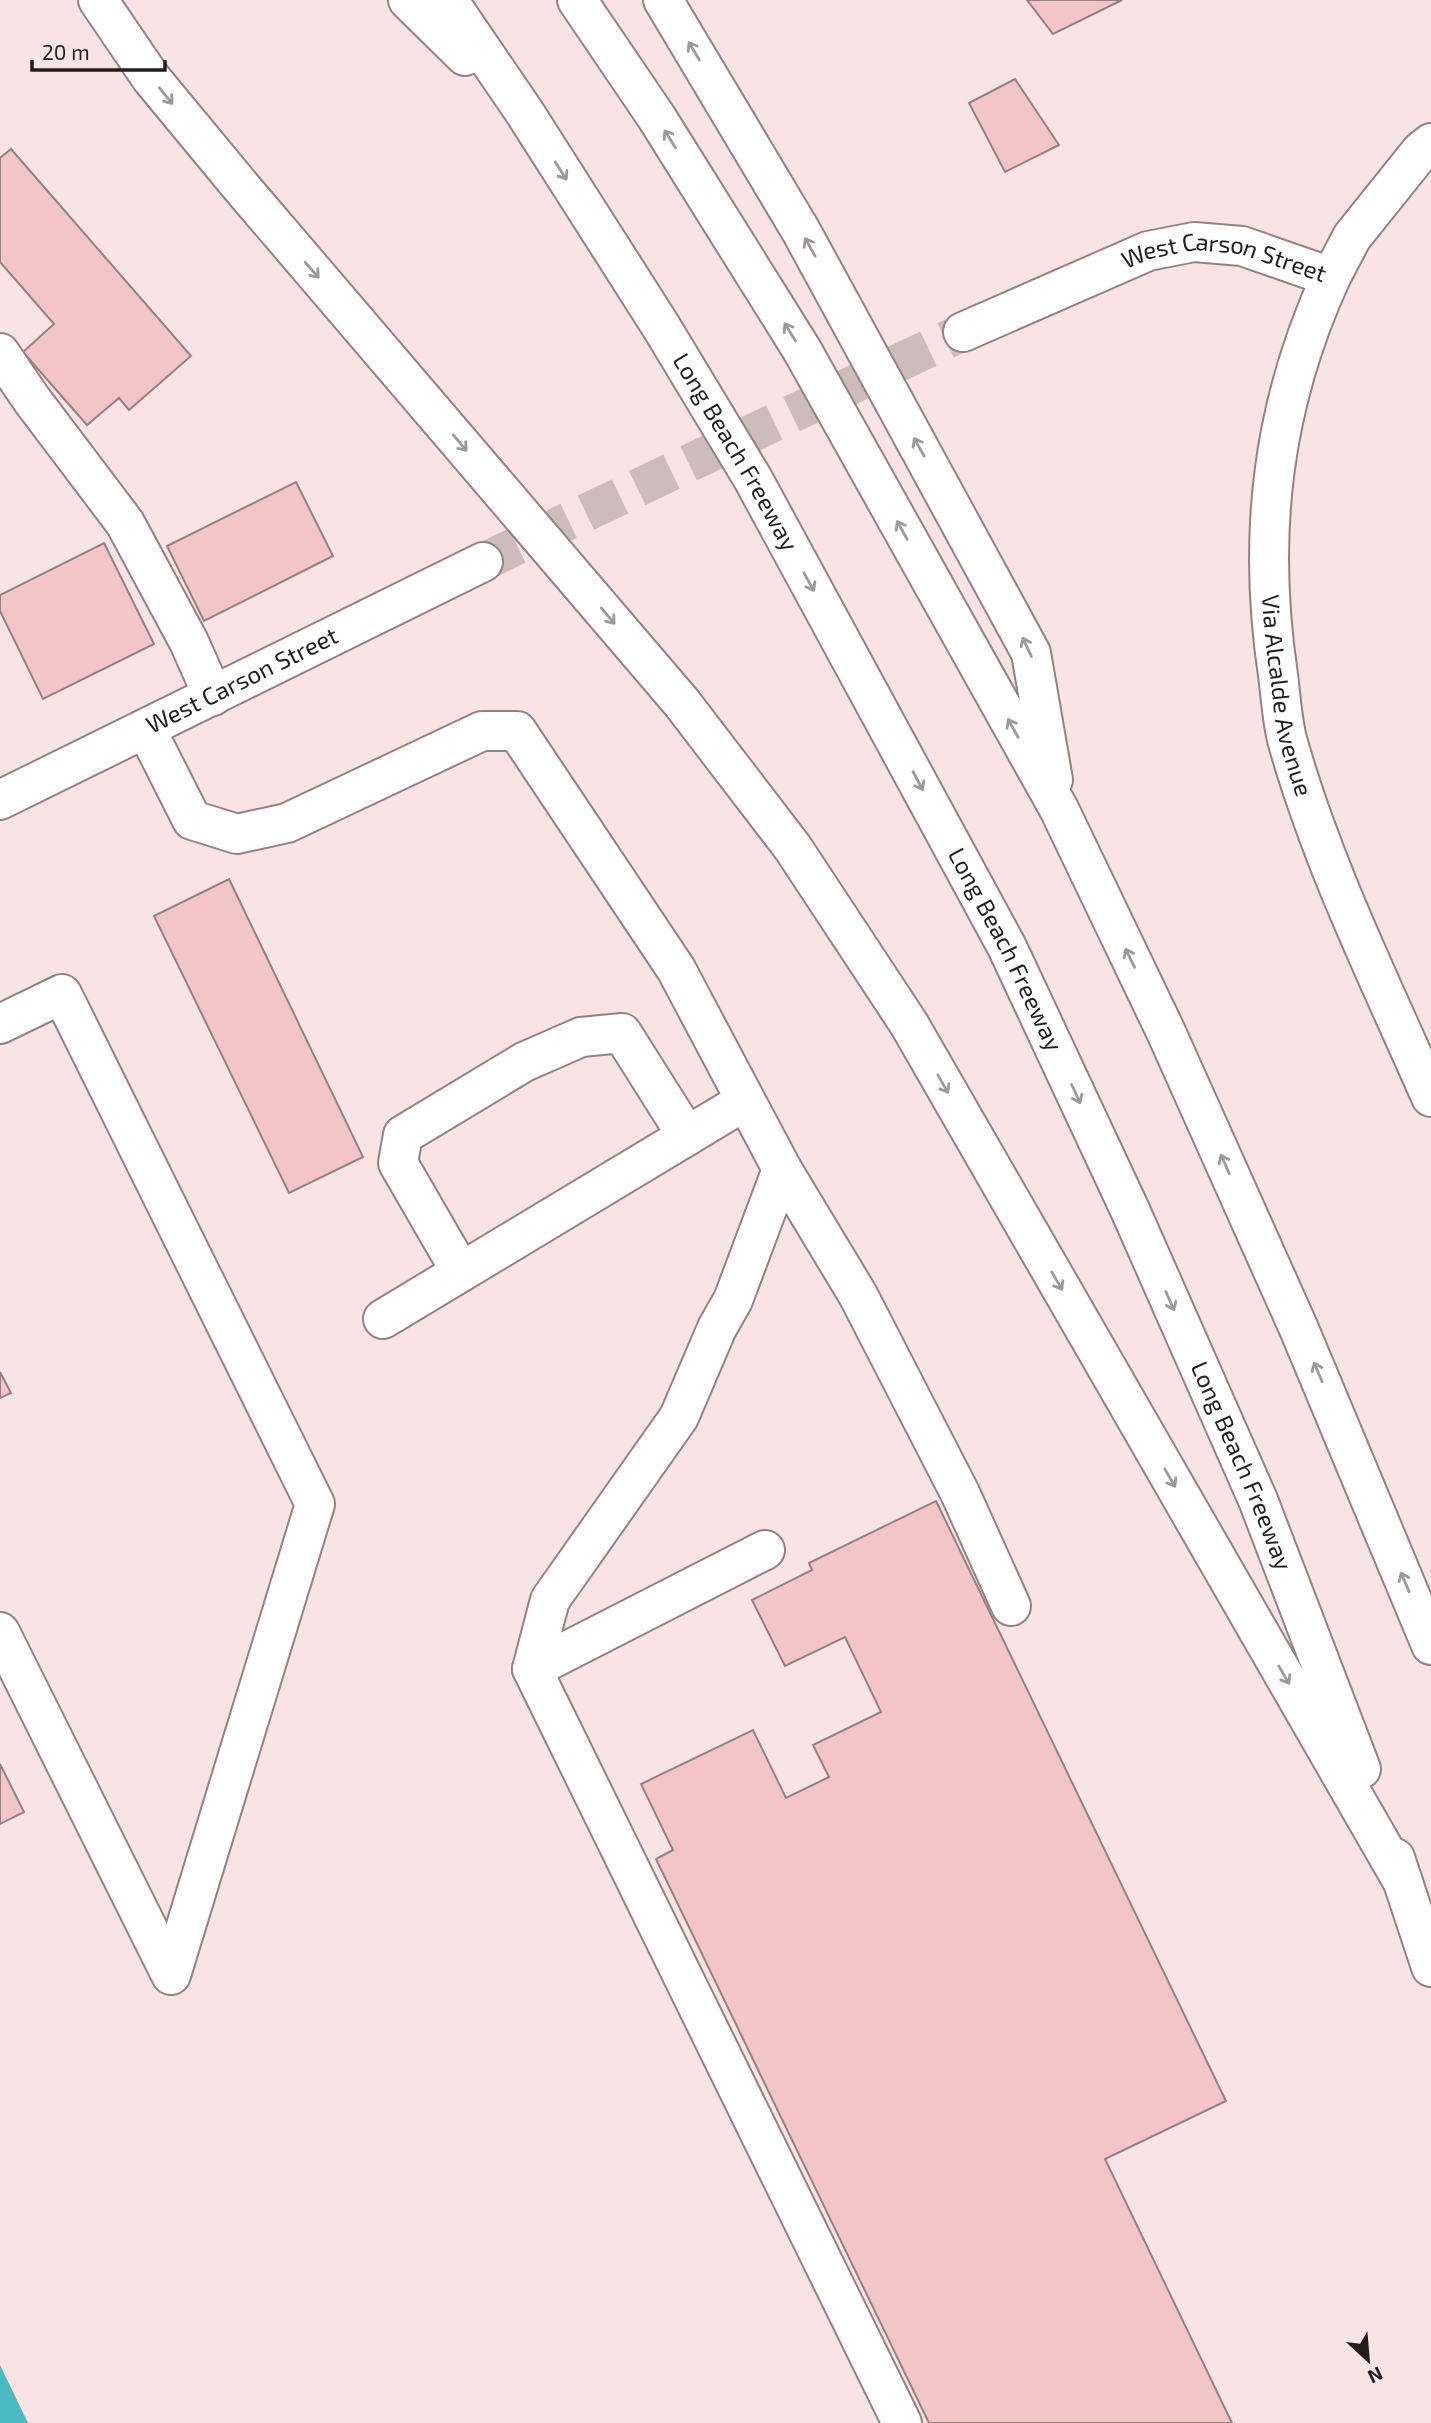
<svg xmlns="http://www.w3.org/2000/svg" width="1431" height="2423" viewBox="0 0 1431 2423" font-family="'Exo 2',sans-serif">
<rect width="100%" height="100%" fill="#f9e4e4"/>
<path fill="#4abbc0" d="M0 2365 28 2423H0Z"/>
<g fill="#f2c6c6" stroke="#948181" stroke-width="2">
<path d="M1027 0H1122L1053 34Z"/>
<path d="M1015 79 1059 145 1005 172 969 103Z"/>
<path d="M11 149 191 356 129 410 119 398 87 425 23 352 54 324 0 262V158Z"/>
<path d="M296 482 333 556 204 621 167 546Z"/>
<path d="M104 543 154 644 43 699 0 611V595Z"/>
<path d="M229 879 363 1157 289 1193 154 916Z"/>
<path d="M0 1372 11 1393 0 1398Z"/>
<path d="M936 1501 1226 2101 1105 2159 1232 2423H929L656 1859 673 1850 641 1784 753 1730 786 1798 829 1777 813 1745 881 1712 845 1637 785 1666 752 1600 812 1570 809 1563Z"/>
<path d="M0 1764 24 1812 0 1824Z"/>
</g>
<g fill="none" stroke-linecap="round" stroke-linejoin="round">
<path stroke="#cebcbc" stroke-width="38" stroke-dasharray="38 19" stroke-linecap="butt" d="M483 562 963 332"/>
<defs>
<g id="minor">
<path id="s1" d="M1331 277C1272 406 1257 535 1278 675 1281 697 1282 722 1288 743 1323 866 1380 981 1431 1097"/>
<path id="s2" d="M963 332 1148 251 1194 242 1242 246 1331 277 1352 237 1421 151 1431 143"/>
<path d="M0 353 32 400 125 523 189 642 213 696"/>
<path d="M146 729 192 820 237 834 287 823 482 731H517L676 969 782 1169 733 1300 717 1328 679 1417 550 1600 532 1669 902 2423"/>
<path id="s3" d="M0 800 483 562"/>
<path d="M0 1024 62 994 315 1504 171 1975 0 1632"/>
<path d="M782 1169 858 1295 960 1493 1011 1606"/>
<path d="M461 1272 398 1163 403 1135 524 1062 581 1037 622 1033 687 1136"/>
<path d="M383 1319 745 1101"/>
<path d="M532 1669 765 1550"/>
</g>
<g id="highway">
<path d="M98 0 151 78 242 188 682 703 793 848 909 1024 1403 1882"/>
<path d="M408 0 465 56"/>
<path id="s4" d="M448 0 525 113 662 328 753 479 1007 947 1130 1210 1258 1500 1361 1769"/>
<path d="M577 0 657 118 802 350 1059 809 1166 1032 1299 1329 1431 1645"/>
<path d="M663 0 801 231 1031 653 1053 780"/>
<path d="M1395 1858 1431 1967"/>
</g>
</defs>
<use href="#minor" stroke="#948181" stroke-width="42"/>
<use href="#highway" stroke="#948181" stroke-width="42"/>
<use href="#minor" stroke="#fff" stroke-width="38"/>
<use href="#highway" stroke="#fff" stroke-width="38"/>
</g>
<defs><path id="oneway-shaft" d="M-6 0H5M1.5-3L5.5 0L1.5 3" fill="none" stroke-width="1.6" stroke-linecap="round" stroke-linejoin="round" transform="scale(1.75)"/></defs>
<g stroke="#9c9999">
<use href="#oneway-shaft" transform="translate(694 51) rotate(-121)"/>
<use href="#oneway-shaft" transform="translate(166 96) rotate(51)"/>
<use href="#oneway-shaft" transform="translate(670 139) rotate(-122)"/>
<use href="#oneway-shaft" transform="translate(561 171) rotate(57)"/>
<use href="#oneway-shaft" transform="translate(810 247) rotate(-119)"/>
<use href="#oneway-shaft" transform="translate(312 270) rotate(49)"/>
<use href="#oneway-shaft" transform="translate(790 332) rotate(-122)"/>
<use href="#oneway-shaft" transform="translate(460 443) rotate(50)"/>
<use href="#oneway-shaft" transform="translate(919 447) rotate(-119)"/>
<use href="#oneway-shaft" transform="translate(902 530) rotate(-119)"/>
<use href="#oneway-shaft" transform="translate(809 582) rotate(61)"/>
<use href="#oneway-shaft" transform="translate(608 616) rotate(50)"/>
<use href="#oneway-shaft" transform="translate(1027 647) rotate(-115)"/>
<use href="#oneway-shaft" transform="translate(1013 728) rotate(-119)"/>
<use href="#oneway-shaft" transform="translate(918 781) rotate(62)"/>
<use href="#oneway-shaft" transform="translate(1130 958) rotate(-116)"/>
<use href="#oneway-shaft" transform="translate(943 1084) rotate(60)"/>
<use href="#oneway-shaft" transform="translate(1076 1094) rotate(65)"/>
<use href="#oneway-shaft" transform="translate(1225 1164) rotate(-114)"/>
<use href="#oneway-shaft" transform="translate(1057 1281) rotate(60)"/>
<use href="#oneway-shaft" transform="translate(1170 1301) rotate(66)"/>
<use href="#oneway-shaft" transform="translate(1318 1372) rotate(-113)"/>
<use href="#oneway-shaft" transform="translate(1170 1478) rotate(60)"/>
<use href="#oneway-shaft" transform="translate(1405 1582) rotate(-113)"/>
<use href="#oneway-shaft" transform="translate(1284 1675) rotate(60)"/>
</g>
<g text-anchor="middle" stroke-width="6" stroke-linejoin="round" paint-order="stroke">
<g font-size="24" fill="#241d1d" stroke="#f9e4e4">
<text dy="8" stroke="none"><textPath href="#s2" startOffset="280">West Carson Street</textPath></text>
<text dy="8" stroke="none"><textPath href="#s4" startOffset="536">Long Beach Freeway</textPath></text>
<text dy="8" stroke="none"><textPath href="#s3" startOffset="270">West Carson Street</textPath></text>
<text dy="8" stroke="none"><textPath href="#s1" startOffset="429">Via Alcalde Avenue</textPath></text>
<text dy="8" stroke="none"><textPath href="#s4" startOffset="1102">Long Beach Freeway</textPath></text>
<text dy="8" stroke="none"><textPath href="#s4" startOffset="1670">Long Beach Freeway</textPath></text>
</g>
</g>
<g transform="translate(1368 2360) rotate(154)" stroke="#f9e4e4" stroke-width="5" paint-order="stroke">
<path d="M0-5L12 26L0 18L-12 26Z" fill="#241d1d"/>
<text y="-10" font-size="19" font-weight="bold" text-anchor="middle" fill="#241d1d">N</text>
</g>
<path d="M32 60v10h133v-10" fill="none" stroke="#241d1d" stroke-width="3.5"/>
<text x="42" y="60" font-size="21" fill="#241d1d" stroke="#f9e4e4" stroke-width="5" paint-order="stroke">20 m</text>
</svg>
